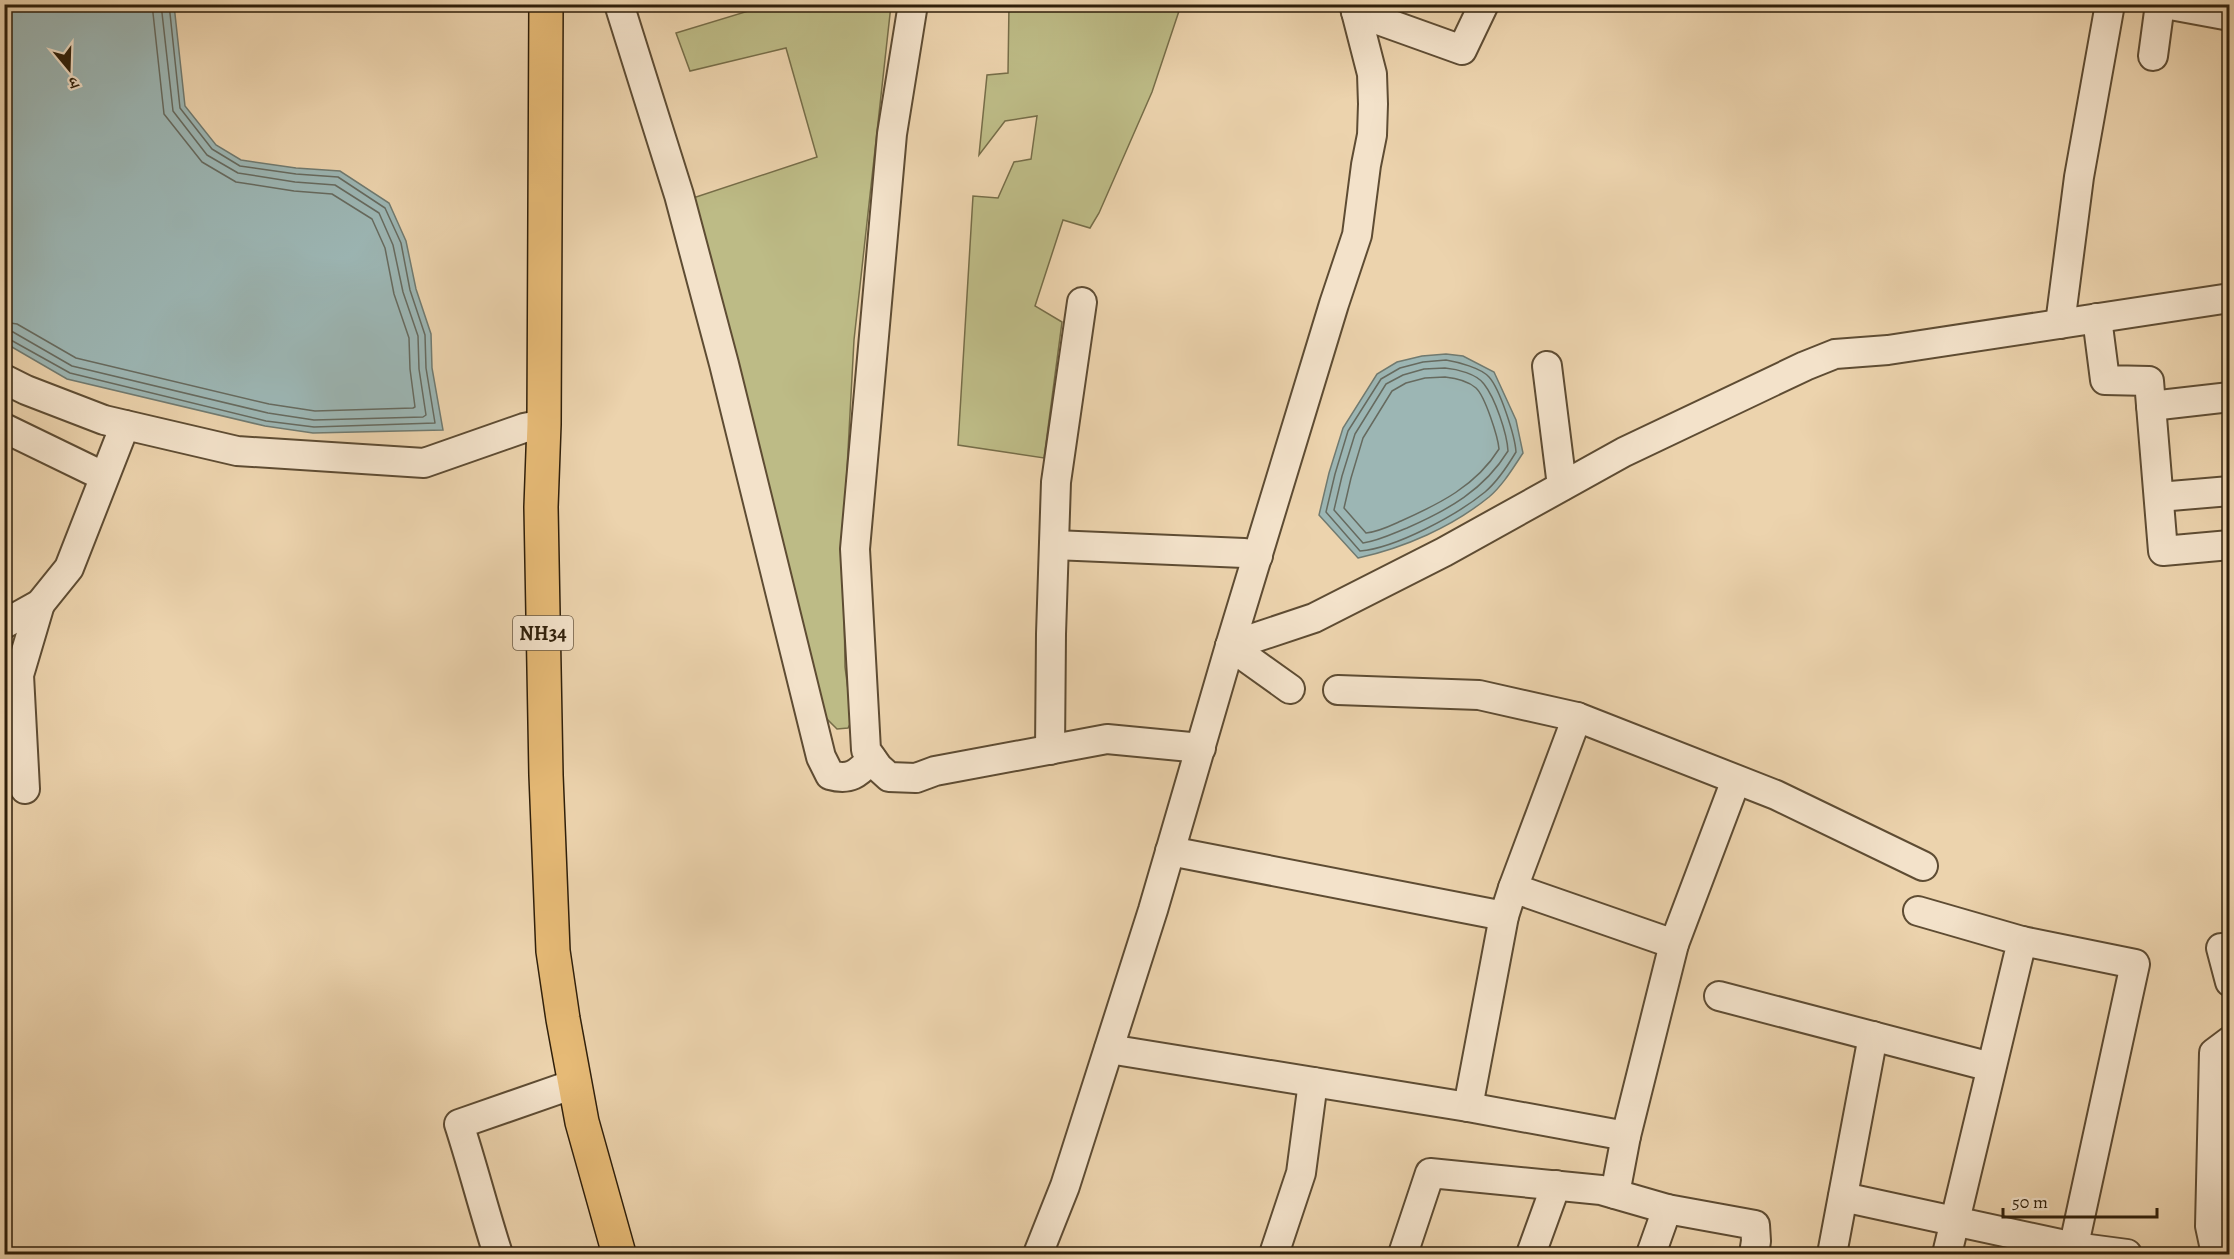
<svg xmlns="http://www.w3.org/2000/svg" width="2234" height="1259" viewBox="0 0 2234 1259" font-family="Alegreya,'Noto Serif Devanagari',serif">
<rect width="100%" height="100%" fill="#ecd3ad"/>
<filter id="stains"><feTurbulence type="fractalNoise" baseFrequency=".00333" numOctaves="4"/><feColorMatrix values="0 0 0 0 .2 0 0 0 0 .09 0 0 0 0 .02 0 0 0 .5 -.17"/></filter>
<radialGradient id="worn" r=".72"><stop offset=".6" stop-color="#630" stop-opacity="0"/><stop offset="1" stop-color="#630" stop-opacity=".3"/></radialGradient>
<g fill="#bdbb86" stroke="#766d48" stroke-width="1.5">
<path d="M768 5H891L854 340 843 543 845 667 852 720 848 728 837 729 826 718 690 199 817 157 786 48 690 71 676 33Z"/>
<path d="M1009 5H1181L1152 92 1099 213 1090 228 1063 220 1035 306 1062 322 1044 458 958 445 973 196 998 198 1014 162 1031 159 1037 116 1005 121 979 155 987 75 1008 73Z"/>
</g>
<g fill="#9cb6b4" stroke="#707a70" stroke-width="1.5">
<path d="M5 4 174 5 185 106 216 145 241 160 296 168 340 171 389 203 406 241 416 289 431 334 432 368 443 430 313 433 265 426 67 379 5 343Z"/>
<path d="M1446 354 1463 356 1494 372 1516 420 1523 453C1513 468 1503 485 1489 497 1452 527 1404 548 1358 558L1319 515 1329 473 1343 428 1377 374 1397 362 1422 356Z"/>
</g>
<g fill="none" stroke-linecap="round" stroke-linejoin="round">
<g stroke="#666a5f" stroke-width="1.5">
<path d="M4 322 17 324 76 358 269 404 315 411 413 408 415 407 410 369 409 338 394 294 385 248 372 219 332 194 294 191 236 182 202 162 164 114 152 4"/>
<path d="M4 331 13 332 72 366 268 413 314 420 423 417 426 415 419 369 418 336 403 292 393 245 379 213 335 185 295 182 238 173 207 155 173 111 161 4"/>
<path d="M4 338 9 339 70 373 266 421 314 427 435 423 426 368 425 335 410 290 401 243 385 208 338 177 296 174 240 166 212 149 180 108 169 4"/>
<path d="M1446 360C1458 362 1481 368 1489 377 1500 389 1515 436 1516 452 1507 467 1498 481 1485 492 1457 515 1396 548 1360 551L1326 512 1335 474 1348 431 1381 379 1400 368 1423 362Z"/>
<path d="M1445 368C1457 369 1477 374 1484 384 1495 398 1507 433 1508 451 1484 490 1448 510 1407 528 1392 534 1378 541 1363 543L1334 510 1342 476 1355 434 1386 384 1403 375 1424 369Z"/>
<path d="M1445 377C1455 378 1468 381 1476 388 1485 396 1498 437 1499 449 1476 486 1439 504 1401 521 1390 526 1378 532 1366 533L1344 508 1351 478 1363 438 1392 391 1406 383 1425 378Z"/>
</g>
<defs>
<g id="minor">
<path d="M619 4 679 195 724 364 821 757 830 775C851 781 858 773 872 759"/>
<path d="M913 4 892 134 855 549 866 750 878 767 889 777 916 778 935 771 1107 739 1201 748"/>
<path d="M2165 4 2230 16"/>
<path d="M1356 12 1462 50 1484 4"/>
<path d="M2153 56 2160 4"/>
<path d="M2097 318 2105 380 2149 381 2163 551 2230 545"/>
<path d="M2060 324 2079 177 2110 4"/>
<path d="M1547 366 1562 486"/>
<path d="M4 379 26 390 104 420 237 451 424 463 524 428 544 424"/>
<path d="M2151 406 2230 397"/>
<path d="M4 428 103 476"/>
<path d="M2159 497 2230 491"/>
<path d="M1054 545 1244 553 1258 556"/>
<path d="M4 624 40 604 69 568 125 425"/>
<path d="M1230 646 1314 618 1444 552 1624 452 1805 366 1835 354 1888 350 2230 298"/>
<path d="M1230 646 1290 689"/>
<path d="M1338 690 1479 695 1577 717 1513 888"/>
<path d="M1577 717 1776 795 1923 866"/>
<path d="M1050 750 1051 634 1056 482 1082 302"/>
<path d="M25 789 19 675 40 604"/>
<path d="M1170 851 1504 916 1513 888 1674 944 1736 780"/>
<path d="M1918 911 2022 941 1947 1254"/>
<path d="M2022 941 2135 964 2072 1254"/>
<path d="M2221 948 2230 982"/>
<path d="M1719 996 1991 1067"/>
<path d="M1109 1049 1468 1107 1626 1136"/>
<path d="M1468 1107 1504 916"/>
<path d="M1615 1194 1626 1136 1674 944"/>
<path d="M1843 1197 2074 1247 2127 1254"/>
<path d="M498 1254C484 1211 473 1167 459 1124L574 1084"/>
<path d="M1038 1254 1065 1186 1153 910 1230 646 1334 304 1357 235 1366 165 1372 135 1373 104 1372 74 1354 4"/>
<path d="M1274 1254 1301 1173 1313 1082"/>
<path d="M1403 1254 1430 1173 1601 1190 1667 1209"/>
<path d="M1531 1254 1556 1185"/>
<path d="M1651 1254 1667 1209 1755 1225 1756 1241 1754 1254"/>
<path d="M1832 1254 1873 1036"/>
<path d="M2216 1254 2210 1226 2214 1053 2230 1041"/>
</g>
<path id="highway" d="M546 4 544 424 541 507 546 775 553 951 563 1019 582 1122 619 1254"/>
</defs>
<use href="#minor" stroke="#5e4c33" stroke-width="32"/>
<use href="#highway" stroke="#2f1f0a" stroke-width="36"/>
<use href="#minor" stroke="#f3e2ca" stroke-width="28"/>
<use href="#highway" stroke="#e6ba76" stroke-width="33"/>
</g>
<g text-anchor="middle" stroke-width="5" stroke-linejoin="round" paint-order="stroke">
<rect fill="#f3e2ca" stroke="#6a5a44" stroke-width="1.5" x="513" y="616" width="60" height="34" rx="4.5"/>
<g font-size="20" font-weight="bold" fill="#2f1f0a">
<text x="543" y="640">NH34</text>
</g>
</g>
<rect width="2234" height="1259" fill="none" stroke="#ecd3ad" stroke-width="24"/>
<rect x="6" y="6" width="2222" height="1247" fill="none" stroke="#2f1f0a" stroke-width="3"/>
<rect x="12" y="12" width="2210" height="1235" fill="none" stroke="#2f1f0a" stroke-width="1.5"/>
<g transform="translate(69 69) rotate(161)" stroke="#f3e2ca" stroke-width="4.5" paint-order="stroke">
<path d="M0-4.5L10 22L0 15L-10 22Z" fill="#2f1f0a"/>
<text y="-9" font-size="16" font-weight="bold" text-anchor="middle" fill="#2f1f0a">उ</text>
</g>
<path d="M2003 1208v9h154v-9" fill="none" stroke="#2f1f0a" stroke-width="3"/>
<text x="2012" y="1208" font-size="18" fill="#2f1f0a" stroke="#f3e2ca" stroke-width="4.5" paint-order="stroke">50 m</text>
<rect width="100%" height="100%" filter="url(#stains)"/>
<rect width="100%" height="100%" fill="url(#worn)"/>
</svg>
